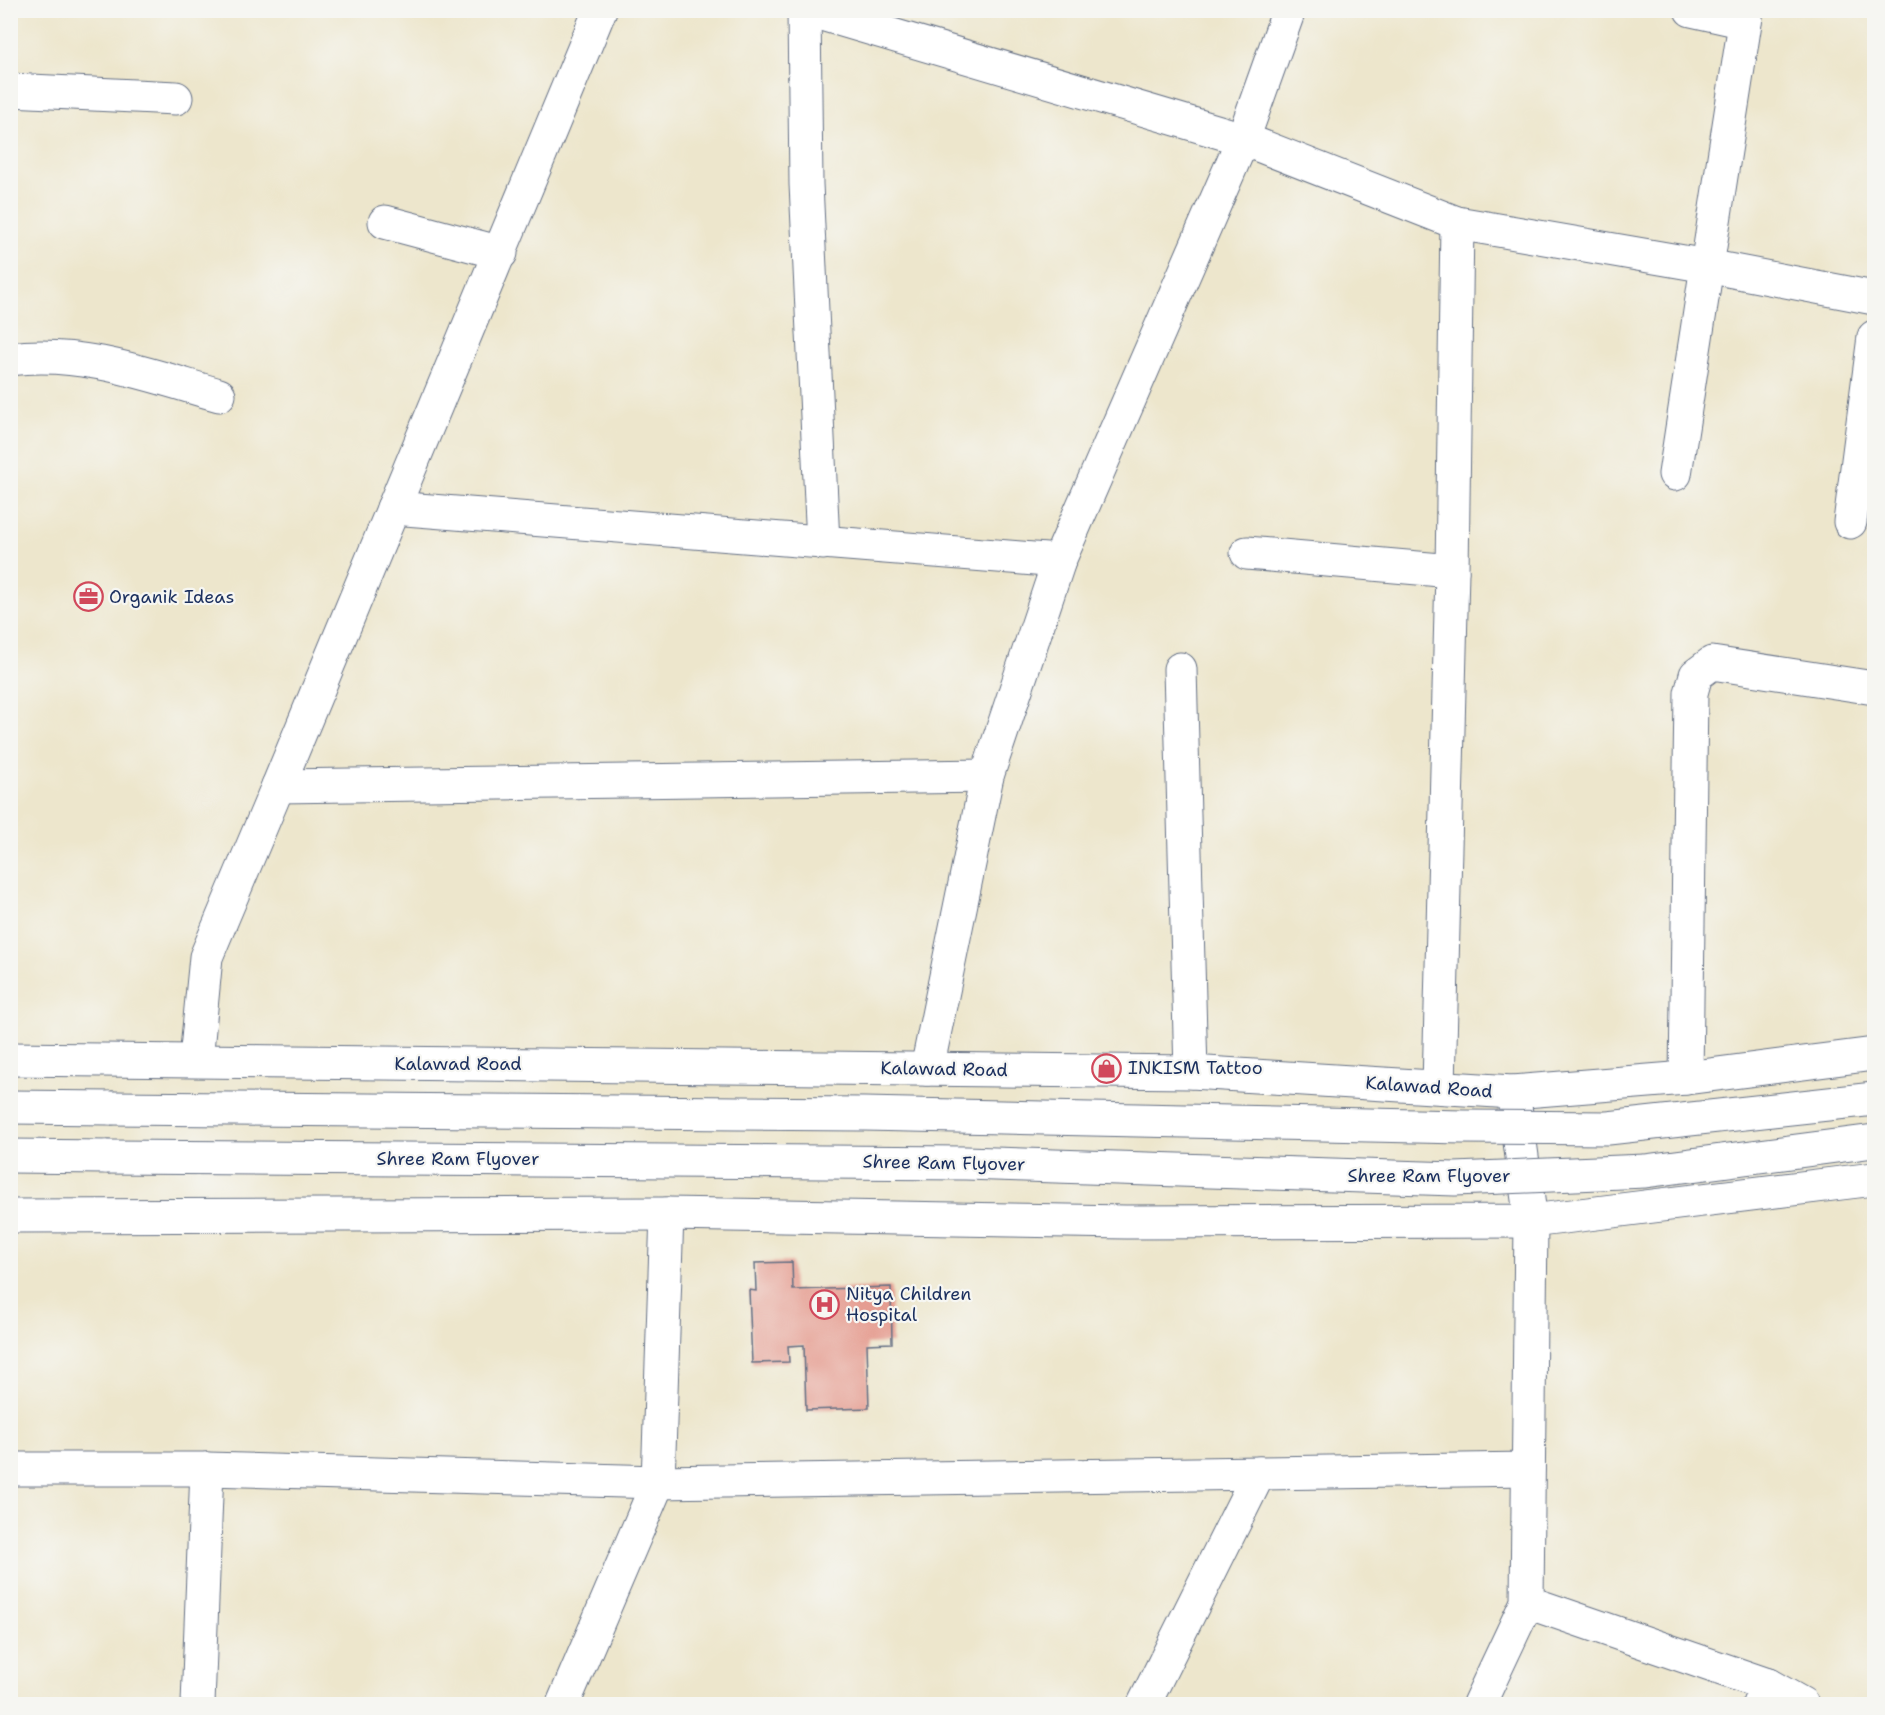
<svg xmlns="http://www.w3.org/2000/svg" width="1885" height="1715" viewBox="0 0 1885 1715" font-family="'Shantell Sans',sans-serif">
<rect width="100%" height="100%" fill="#f6f6f2"/>
<filter id="ink" filterUnits="userSpaceOnUse"><feTurbulence type="fractalNoise" baseFrequency=".0167" numOctaves="2"/><feDisplacementMap in="SourceGraphic" scale="12" xChannelSelector="R" yChannelSelector="G"/><feConvolveMatrix kernelMatrix="1 2 1 2 8 2 1 2 1" color-interpolation-filters="sRGB"/></filter>
<filter id="wash" filterUnits="userSpaceOnUse"><feTurbulence type="fractalNoise" baseFrequency=".008" numOctaves="4" result="noise"/><feDisplacementMap in="SourceGraphic" scale="24" xChannelSelector="R" yChannelSelector="G"/><feGaussianBlur stdDeviation="1.35" result="paint"/><feColorMatrix in="noise" values="0 0 0 0 0 0 0 0 0 0 0 0 0 0 0 0 0 1.4 0 .05"/><feComposite in="paint" operator="in"/></filter>
<g filter="url(#wash)">
<rect width="100%" height="100%" fill="#ede6cc"/>
<g id="blocks">
<path fill="#e59d91" d="M792 1262 793 1290 891 1287 892 1343 867 1344 869 1408 806 1410 804 1345 788 1346 789 1362 752 1363 749 1290 756 1291 755 1263Z"/>
</g>
</g>
<g filter="url(#ink)">
<use href="#blocks" fill-opacity="0" stroke="#646f84" stroke-width="1.5"/>
<g fill="none" stroke-linecap="round" stroke-linejoin="round">
<defs>
<g id="street">
<path d="M600 10 278 786 987 776"/>
<path d="M804 10 806 184 823 543"/>
<path d="M808 10 1243 139 1457 223"/>
<path d="M1691 10 1745 22"/>
<path d="M10 90 176 98"/>
<path d="M385 222 501 253"/>
<path d="M10 359C80 349 153 376 219 395"/>
<path d="M1675 474 1707 266 1874 298"/>
<path d="M393 508 1059 561"/>
<path d="M1850 522 1874 337"/>
<path d="M1247 553 1452 571"/>
<path d="M1180 669 1191 1072"/>
<path d="M196 1060 206 957 278 786"/>
<path d="M927 1069 987 776 1059 561 1243 139 1289 10"/>
<path d="M1686 1078 1691 693 1696 675 1712 663 1874 688"/>
<path d="M1439 1086 1452 571 1457 223 1707 266 1747 10"/>
<path d="M10 1469H207L658 1482 1528 1469"/>
<path d="M1527 1602 1768 1685 1759 1704"/>
<path d="M1768 1685 1802 1704"/>
<path d="M198 1704 207 1469"/>
<path d="M563 1704 658 1482 667 1214"/>
<path d="M1144 1704 1259 1473"/>
<path d="M1479 1704 1527 1602 1531 1221 1513 1092"/>
</g>
<g id="secondary">
<path d="M10 1059 1191 1072 1513 1092 1686 1078 1874 1054"/>
<path d="M10 1216 667 1214 1126 1222 1531 1221 1874 1179"/>
</g>
<g id="primary">
<path d="M10 1107 111 1108"/>
<path d="M10 1156 107 1157"/>
</g>
</defs>
<use href="#street" stroke="#646f84" stroke-width="35"/>
<use href="#secondary" stroke="#646f84" stroke-width="35"/>
<use href="#primary" stroke="#646f84" stroke-width="35"/>
<use href="#street" stroke="#fff" stroke-width="33"/>
<use href="#secondary" stroke="#fff" stroke-width="33"/>
<use href="#primary" stroke="#fff" stroke-width="33"/>
<defs>
<g id="primary-bridge">
<path d="M111 1108 864 1114 1463 1127 1608 1128 1874 1099"/>
<path d="M107 1157 966 1163 1455 1179 1645 1171 1874 1141"/>
</g>
</defs>
<use href="#primary-bridge" stroke="#646f84" stroke-width="35" stroke-linecap="butt"/>
<use href="#primary-bridge" stroke="#fff" stroke-width="33"/>
</g>
</g>
<defs>
<symbol id="office-ring" viewBox="-11 -11 22 22"><circle r="9.5" fill="#f6f6f2" stroke="#d1495b" stroke-width="1.5"/><path d="M-6-3h4V-5.5h4V-3h4V5H-6ZM-1-4.5V-3h2v-1.5ZM-6 0V1H6V0Z" fill="#d1495b"/></symbol>
<symbol id="shop-ring" viewBox="-11 -11 22 22"><circle r="9.5" fill="#f6f6f2" stroke="#d1495b" stroke-width="1.5"/><path d="M-5-2.5h2.3a2.7 3.5 0 0 1 5.4 0H5L5.5 6h-11ZM-1.5-2.5h3a1.5 2.3 0 0 0-3 0Z" fill="#d1495b"/></symbol>
<symbol id="hospital-ring" viewBox="-11 -11 22 22"><circle r="9.5" fill="#f6f6f2" stroke="#d1495b" stroke-width="1.5"/><path d="M-5-5h3v3.5h4V-5h3V5h-3V1.5h-4V5h-3Z" fill="#d1495b"/></symbol>
</defs>
<g fill-rule="evenodd">
<use href="#office-ring" x="72" y="580" width="33" height="33"/>
<use href="#shop-ring" x="1090" y="1052" width="33" height="33"/>
<use href="#hospital-ring" x="808" y="1288" width="33" height="33"/>
</g>
<g text-anchor="middle" stroke-width="4.5" stroke-linejoin="round" paint-order="stroke">
<g font-size="18" fill="#1b2f5e" stroke="#f6f6f2" text-anchor="start">
<text x="109" y="603">Organik Ideas</text>
<text x="1128" y="1074">INKISM Tattoo</text>
<text x="846" y="1300">Nitya Children<tspan x="846" dy="21">Hospital</tspan></text>
</g>
<g font-size="18" fill="#1b2f5e" stroke="#f6f6f2">
<text x="458" y="1070">Kalawad Road</text>
<text transform="translate(944 1069) rotate(1)" y="6">Kalawad Road</text>
<text transform="translate(1429 1087) rotate(4)" y="6">Kalawad Road</text>
<text x="458" y="1165">Shree Ram Flyover</text>
<text transform="translate(944 1163) rotate(1)" y="6">Shree Ram Flyover</text>
<text x="1429" y="1182">Shree Ram Flyover</text>
</g>
</g>
<rect width="1885" height="1715" fill="none" stroke="#f6f6f2" stroke-width="36"/>
</svg>
